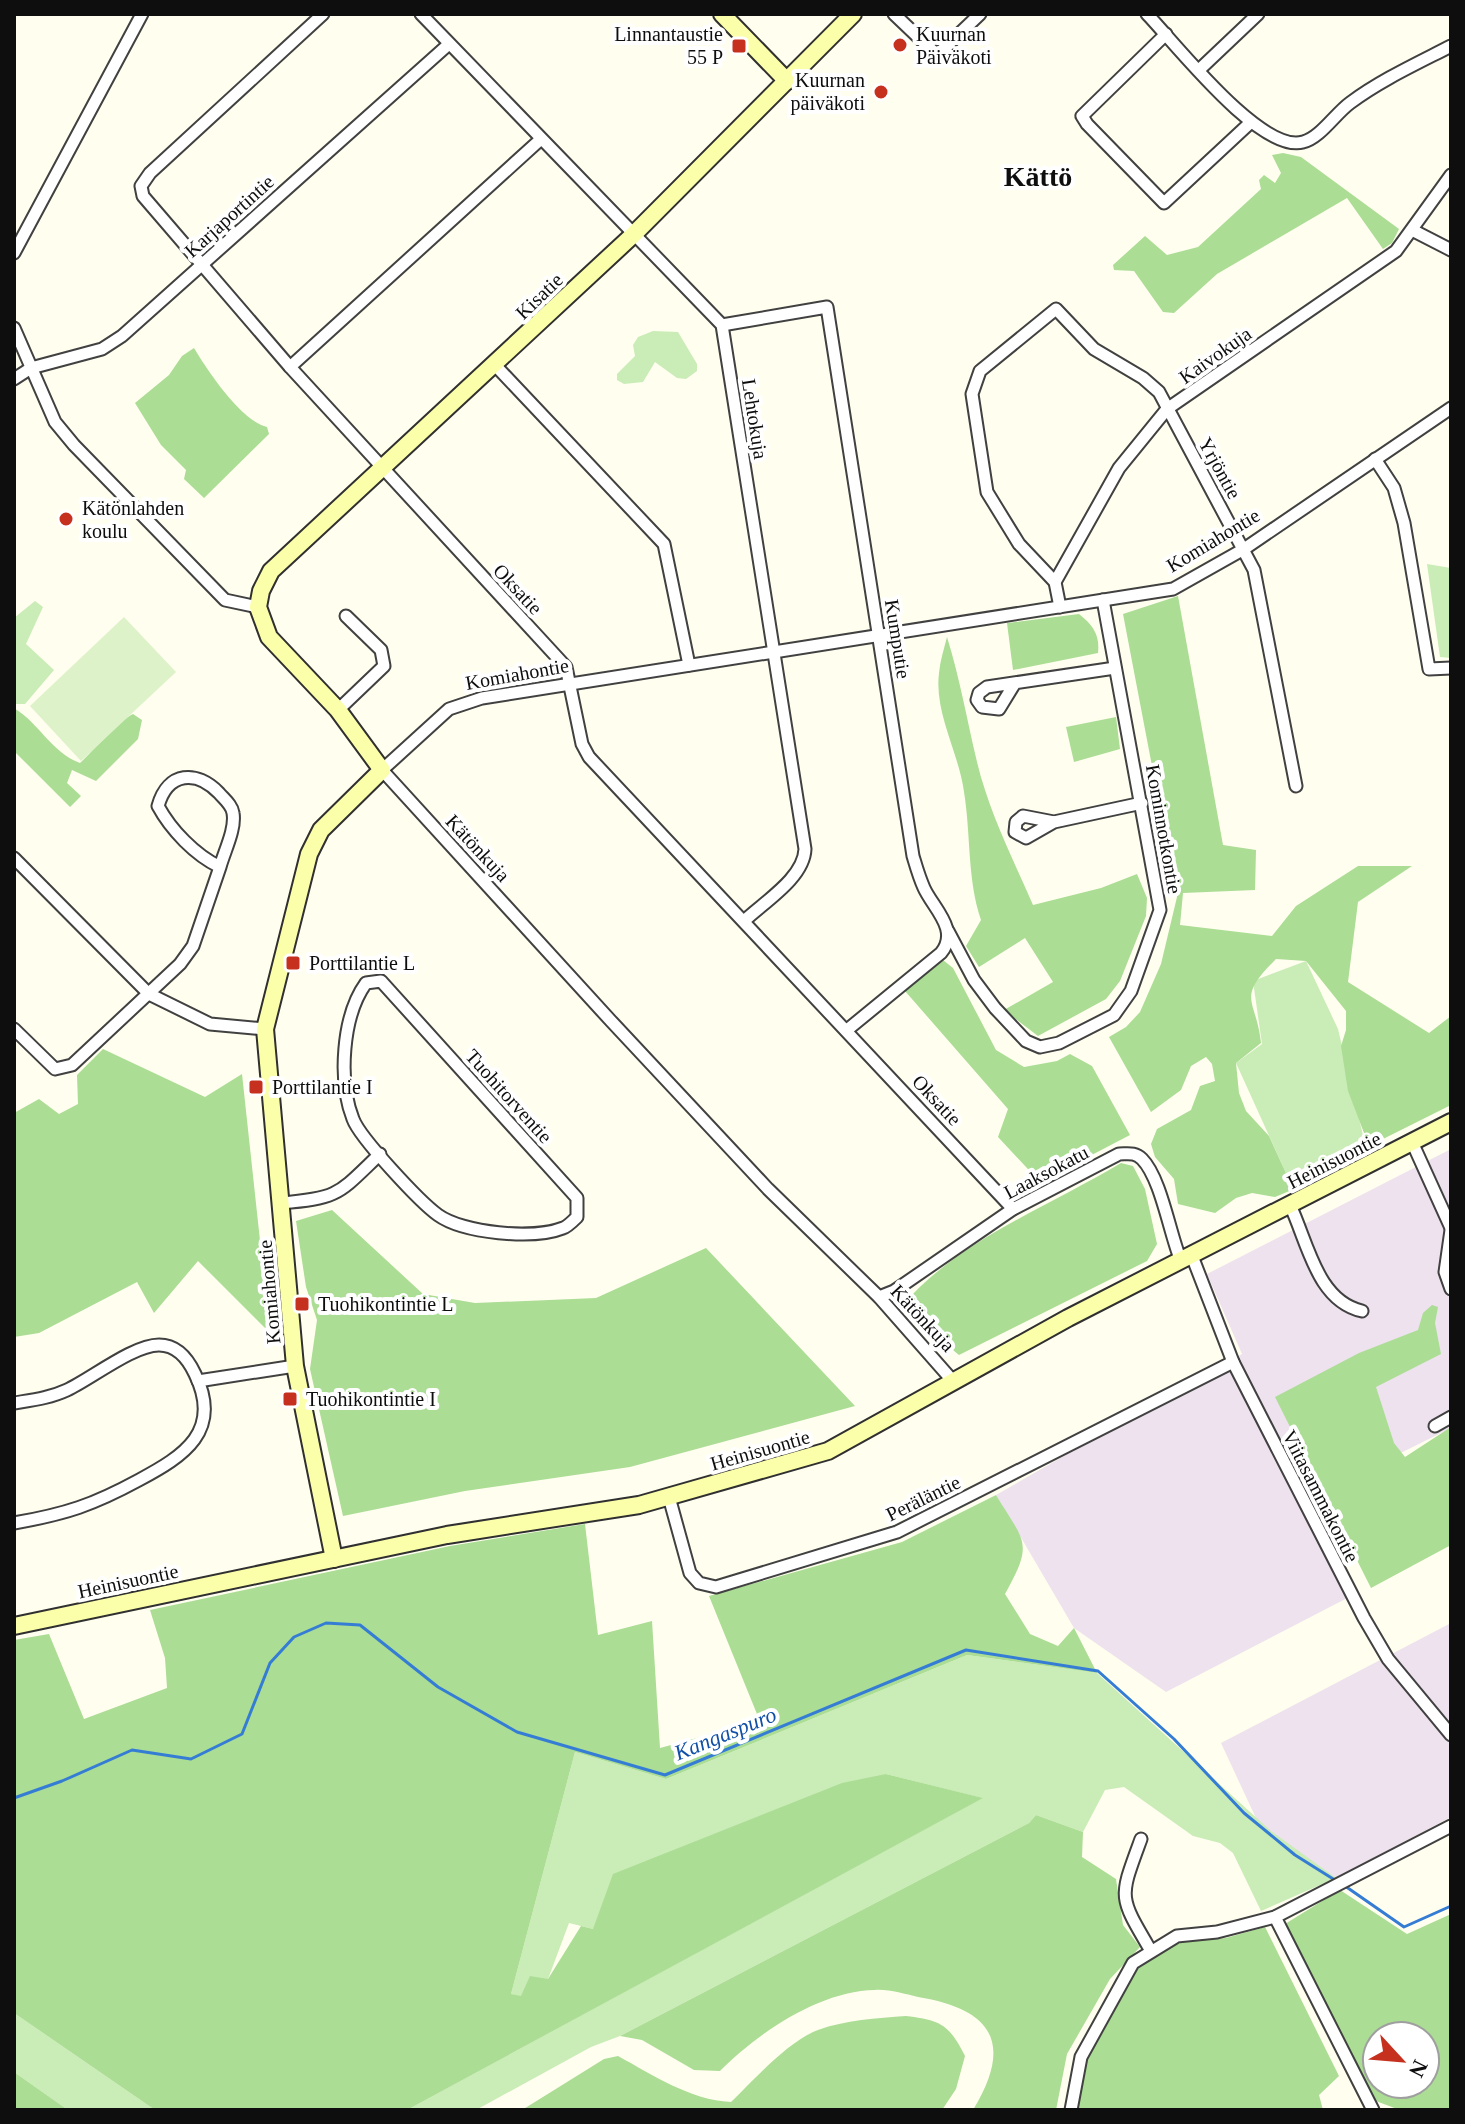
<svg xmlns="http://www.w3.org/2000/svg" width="1465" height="2124" viewBox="0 0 1465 2124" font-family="Georgia,serif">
<rect width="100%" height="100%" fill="#fffeef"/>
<g fill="#ede2ed">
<path d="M1451 1149V1428L1308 1499 1355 1594 1166 1692 1074 1628 996 1495 1242 1354 1207 1274Z"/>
<path d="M1451 1623V1817L1336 1878 1262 1831 1221 1743Z"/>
</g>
<g fill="#caecb7">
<path d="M653 331 678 332 697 364V371L686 379 677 378 655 362 643 382 624 384 617 380V374L635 356 633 345 638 337Z"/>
<path d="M1427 564 1451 568V658L1440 657Z"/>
<path d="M35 601 43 607 26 644 54 670 25 704H14V618Z"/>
<path d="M1306 961 1338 1029 1365 1144 1291 1184 1236 1063 1262 1044 1253 981Z"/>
<path d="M967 1655 1097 1673 1271 1831 1336 1878 1261 1911 1233 1853 1220 1843 1193 1836 1124 1787 1105 1790 1083 1832 1036 1815 1029 1823 620 2036 591 2047 476 2110H407L982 1798 886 1774 593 1929 569 1923 548 1979 521 1997 511 1994 575 1752 666 1779Z"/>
<path d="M14 2013 155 2110H68L14 2072Z"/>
</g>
<g fill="#abdd95" fill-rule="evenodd">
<path d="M1283 153 1301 157 1399 229 1392 243 1383 249 1347 198 1217 274 1174 313 1163 312 1134 271 1114 270 1113 265 1145 236 1167 255 1198 247 1261 189 1259 180 1264 175 1275 183 1281 173 1272 155Z"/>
<path d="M194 348C207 370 242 422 267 427L269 434 204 498 184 479 186 470 161 445 135 403 169 375 182 356Z"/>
<path d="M1178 596 1223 845 1256 850 1255 890 1183 893 1180 925 1272 936 1296 906 1358 866H1412L1358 902 1348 982 1429 1033 1451 1016V1105L1369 1146 1348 1091 1341 1046 1346 1030V1011L1306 961 1276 959C1235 1000 1256 997 1261 1043L1236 1063 1239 1093 1246 1111 1269 1136 1291 1184 1323 1167V1177L1275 1197 1252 1193 1236 1198 1215 1213 1178 1204 1174 1179 1155 1157 1151 1144 1157 1129 1191 1110 1200 1086 1215 1081 1212 1064 1206 1057 1191 1066 1181 1090 1151 1112 1109 1037 1126 1027 1140 1012 1161 964 1177 897 1123 614Z"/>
<path d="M1079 614C1093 625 1100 635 1098 653L1013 670 1007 623Z"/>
<path d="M947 637C960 679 967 720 977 762 989 812 1013 859 1033 905L1101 888 1137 874 1147 898 1146 916 1120 981 1106 999 1038 1036 1004 1010 1053 982 1025 938 979 967 966 946 981 920C967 879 971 835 964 792 959 753 934 713 939 673 940 661 944 649 947 637Z"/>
<path d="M14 708C40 724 51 752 80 763 94 750 119 721 133 714L142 720 138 739 96 781 72 770 67 783 81 796 70 807 14 751Z"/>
<path d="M1116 717 1120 749 1074 762 1066 727Z"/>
<path d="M943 960 953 968 996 1050 1024 1067 1057 1061 1070 1054 1092 1066 1130 1135 1040 1182 998 1137 1008 1109 905 991Z"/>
<path d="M103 1049 205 1097 242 1074 270 1333 198 1261 154 1313 137 1282 39 1333 14 1337V1113L39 1099 59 1114 78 1104 77 1075Z"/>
<path d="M1121 1163 1133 1166 1145 1189 1157 1244 1147 1261 959 1355 901 1307C958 1240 1046 1208 1121 1163Z"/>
<path d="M332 1210 423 1294 475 1303 596 1298 706 1248 855 1406 630 1467 465 1491 343 1516 310 1369 317 1320 306 1287 296 1221Z"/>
<path d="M1432 1305 1438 1307 1435 1323 1441 1354 1376 1387 1394 1443 1405 1457 1451 1427V1545L1371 1588 1275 1397 1359 1353 1418 1330 1423 1313Z"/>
<path d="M996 1495C1025 1543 1034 1542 1005 1594L1030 1634 1058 1646 1074 1628 1097 1673 967 1655 666 1779 575 1752 511 1994 521 1996 530 1976 548 1979 581 1926 593 1929 613 1874 842 1783 886 1774 983 1798 407 2110H155L14 2013V1640L49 1634 84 1719 167 1688 165 1658 150 1610 450 1546 585 1524 598 1635 652 1621 660 1748 708 1735 757 1714 709 1596 902 1542Z"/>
<path d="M1036 1815 1083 1832 1082 1857 1116 1879 1123 1925 1140 1947 1110 1979 1067 2054 1056 2110H973C1014 2043 992 2009 918 1997 904 1994 889 1989 875 1990 819 1991 758 2033 720 2071L694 2070 642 2040 620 2036 1029 1823Z"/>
<path d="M1340 1890 1407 1934 1451 1914V2110H1400L1373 2100 1285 1924ZM1377 2036H1425V2084H1377Z"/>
<path d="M1265 1927 1339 2076 1319 2095 1323 2110H1078L1086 2063 1139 1966 1180 1942 1226 1938Z"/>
<path d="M906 2016C940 2020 949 2024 965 2056L956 2089 942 2110H522L604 2059 618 2056C653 2075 690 2100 731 2102 754 2080 788 2041 818 2030 845 2020 877 2018 906 2016Z"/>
<path d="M14 2072 68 2110H14Z"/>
</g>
<path fill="#def2c9" d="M124 617 176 672 81 761 30 706Z"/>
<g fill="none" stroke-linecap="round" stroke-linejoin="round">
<g stroke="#357dd4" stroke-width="3">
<path d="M14 1798 62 1781 132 1750 191 1759 242 1734 270 1663 294 1637 326 1623 360 1625 438 1687 517 1732 665 1775 966 1650 1098 1671 1174 1739 1244 1813 1295 1855 1338 1882"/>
<path d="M1345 1886 1404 1927 1451 1906"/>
</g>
<defs>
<g id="street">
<path d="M323 14 150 173 141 186 143 196 290 367 566 667 582 744 589 757 1013 1209"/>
<path d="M421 14 722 325 805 849C804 878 764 902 744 921"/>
<path d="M894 14 937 55 980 14"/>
<path d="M1147 14C1175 43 1261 154 1303 142 1320 138 1335 114 1350 103 1381 80 1416 64 1451 46"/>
<path d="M1166 34 1082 116 1087 124 1164 203 1250 123"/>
<path d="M1200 69 1258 14"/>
<path d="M1414 231 1451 250"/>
<path d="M14 253 142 14"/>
<path d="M722 325 827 307 913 856C916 866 919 877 924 888 933 908 960 930 941 953L847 1030"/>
<path d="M14 328 55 422 74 445 225 600 258 607"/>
<path d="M495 365 664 544 689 665"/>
<path d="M290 367 541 139"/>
<path d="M14 379 31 368 102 349 122 336 449 44"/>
<path d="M1375 459 1394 488 1404 523 1429 669 1451 668"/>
<path d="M1055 582 1019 544 987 492 972 394 980 371 1056 309 1094 349 1143 378 1159 392 1254 570 1296 786"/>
<path d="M1060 607 1055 582 1119 468 1167 409 1396 251 1451 175"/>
<path d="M1015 683 999 709 982 707 977 700 979 693 987 687 1115 668"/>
<path d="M338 710 384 666 381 650 346 616"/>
<path d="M1054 822 1026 838 1015 832 1016 822 1023 816 1054 822 1142 803"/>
<path d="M14 858 149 994 210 1024 265 1029"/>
<path d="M948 931 974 980 995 1008 1026 1041 1040 1047 1059 1043 1114 1015 1131 991 1160 910 1103 600"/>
<path d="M381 981 577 1198V1217C573 1221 567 1227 563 1228 533 1240 463 1233 438 1215 420 1202 360 1138 353 1119 338 1081 342 1016 366 983Z"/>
<path d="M14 1029 55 1069 72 1065 180 964 193 946 220 867C195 855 171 830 158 806 168 771 197 770 219 793 224 799 232 805 233 813 236 829 224 852 220 867"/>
<path d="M1412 1142 1451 1228"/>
<path d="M281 1203C340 1198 338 1194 380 1154"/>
<path d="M1290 1205C1308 1243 1317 1301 1362 1311"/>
<path d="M1451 1230 1445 1272 1451 1289"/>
<path d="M1192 1256 1233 1362 1364 1618 1388 1659 1451 1735"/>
<path d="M879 1297 894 1291 1013 1209 1119 1154C1128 1154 1135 1152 1142 1159 1161 1178 1170 1235 1181 1261"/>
<path d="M952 1380 879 1297 768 1189 611 1021 382 770 449 709 482 698 1173 589 1244 549 1451 408"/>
<path d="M198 1381 295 1366"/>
<path d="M14 1403C32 1400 50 1398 67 1390 91 1379 133 1345 159 1345 177 1345 188 1359 195 1374 223 1431 184 1456 139 1480 93 1505 66 1514 14 1523"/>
<path d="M1435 1426 1451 1417"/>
<path d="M669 1497 690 1573 699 1583 716 1587 897 1532 1233 1362"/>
<path d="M1141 1839C1119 1899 1118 1895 1151 1951"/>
<path d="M1275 1917 1373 2110"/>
<path d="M1071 2110 1081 2057 1133 1963 1177 1936 1217 1932 1275 1917 1451 1826"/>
</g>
<g id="secondary">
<path d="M722 14 787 81"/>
<path d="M334 1559 295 1366 265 1029 309 854 321 830 382 770 338 710 269 637 258 607 261 591 271 571 634 234 853 14"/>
<path d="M14 1626 447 1535 639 1505 828 1451 1068 1318 1451 1122"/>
</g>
</defs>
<use href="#street" stroke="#414141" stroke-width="15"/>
<use href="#secondary" stroke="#303030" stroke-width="20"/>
<use href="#street" stroke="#fff" stroke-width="11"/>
<use href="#secondary" stroke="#fcffaa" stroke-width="16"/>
</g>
<g fill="#c6301f" stroke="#fff" stroke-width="3">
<circle cx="900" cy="45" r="8"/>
<rect x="731" y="38" width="16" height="16" rx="4"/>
<circle cx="881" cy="92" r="8"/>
<circle cx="66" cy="519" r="8"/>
<rect x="285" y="955" width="16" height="16" rx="4"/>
<rect x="248" y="1079" width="16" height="16" rx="4"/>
<rect x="294" y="1296" width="16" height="16" rx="4"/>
<rect x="282" y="1391" width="16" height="16" rx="4"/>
</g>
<g text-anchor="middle" stroke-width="8" stroke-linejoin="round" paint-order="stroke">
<g font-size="20" fill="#0e0e0e" stroke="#fff" text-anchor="start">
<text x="723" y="41" text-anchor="end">Linnantaustie<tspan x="723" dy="23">55 P</tspan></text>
<text x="916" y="41">Kuurnan<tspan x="916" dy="23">Päiväkoti</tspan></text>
<text x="865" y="87" text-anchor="end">Kuurnan<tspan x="865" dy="23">päiväkoti</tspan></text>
<text x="82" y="515">Kätönlahden<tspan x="82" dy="23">koulu</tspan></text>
<text x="309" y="970">Porttilantie L</text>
<text x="272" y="1094">Porttilantie I</text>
<text x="318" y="1311">Tuohikontintie L</text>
<text x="306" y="1406">Tuohikontintie I</text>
</g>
<g font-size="20" fill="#0e0e0e" stroke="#fff">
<text transform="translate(229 216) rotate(-42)" y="7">Karjaportintie</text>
<text transform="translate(539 296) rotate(-44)" y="7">Kisatie</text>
<text transform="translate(1215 355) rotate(-35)" y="7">Kaivokuja</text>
<text transform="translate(755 419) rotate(81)" y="7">Lehtokuja</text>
<text transform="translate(1220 468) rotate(61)" y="7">Yrjöntie</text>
<text transform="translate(1213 540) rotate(-31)" y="7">Komiahontie</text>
<text transform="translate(518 589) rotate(47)" y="7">Oksatie</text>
<text transform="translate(898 639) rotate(81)" y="7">Kumputie</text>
<text transform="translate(517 674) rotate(-10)" y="7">Komiahontie</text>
<text transform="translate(1164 829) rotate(80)" y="7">Kominnotkontie</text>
<text transform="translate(478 848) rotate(47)" y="7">Kätönkuja</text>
<text transform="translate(509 1096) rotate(48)" y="7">Tuohitorventie</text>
<text transform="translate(937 1100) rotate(47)" y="7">Oksatie</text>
<text transform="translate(1334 1160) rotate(-27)" y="7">Heinisuontie</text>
<text transform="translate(1046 1172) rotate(-28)" y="7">Laaksokatu</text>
<text transform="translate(269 1292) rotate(-95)" y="7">Komiahontie</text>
<text transform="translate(923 1318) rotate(47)" y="7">Kätönkuja</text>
<text transform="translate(760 1450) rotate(-16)" y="7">Heinisuontie</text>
<text transform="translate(1321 1496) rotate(63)" y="7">Viitasammakontie</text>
<text transform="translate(923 1498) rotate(-26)" y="7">Peräläntie</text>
<text transform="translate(128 1581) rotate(-12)" y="7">Heinisuontie</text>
</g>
<g font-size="22" font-style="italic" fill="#114fa7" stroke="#fff">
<text transform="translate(725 1733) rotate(-22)" y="8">Kangaspuro</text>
</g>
<g font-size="28" font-weight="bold" fill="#0e0e0e" stroke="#fff">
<text x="1038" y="186">Kättö</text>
</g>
</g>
<rect width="1465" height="2124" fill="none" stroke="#0e0e0e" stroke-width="32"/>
<g transform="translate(1401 2060) rotate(116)"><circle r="38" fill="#ffffff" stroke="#9f9f9f" stroke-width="2"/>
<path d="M0-6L14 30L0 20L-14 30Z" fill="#c6301f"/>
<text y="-12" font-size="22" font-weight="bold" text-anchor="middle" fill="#0e0e0e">N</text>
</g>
</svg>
